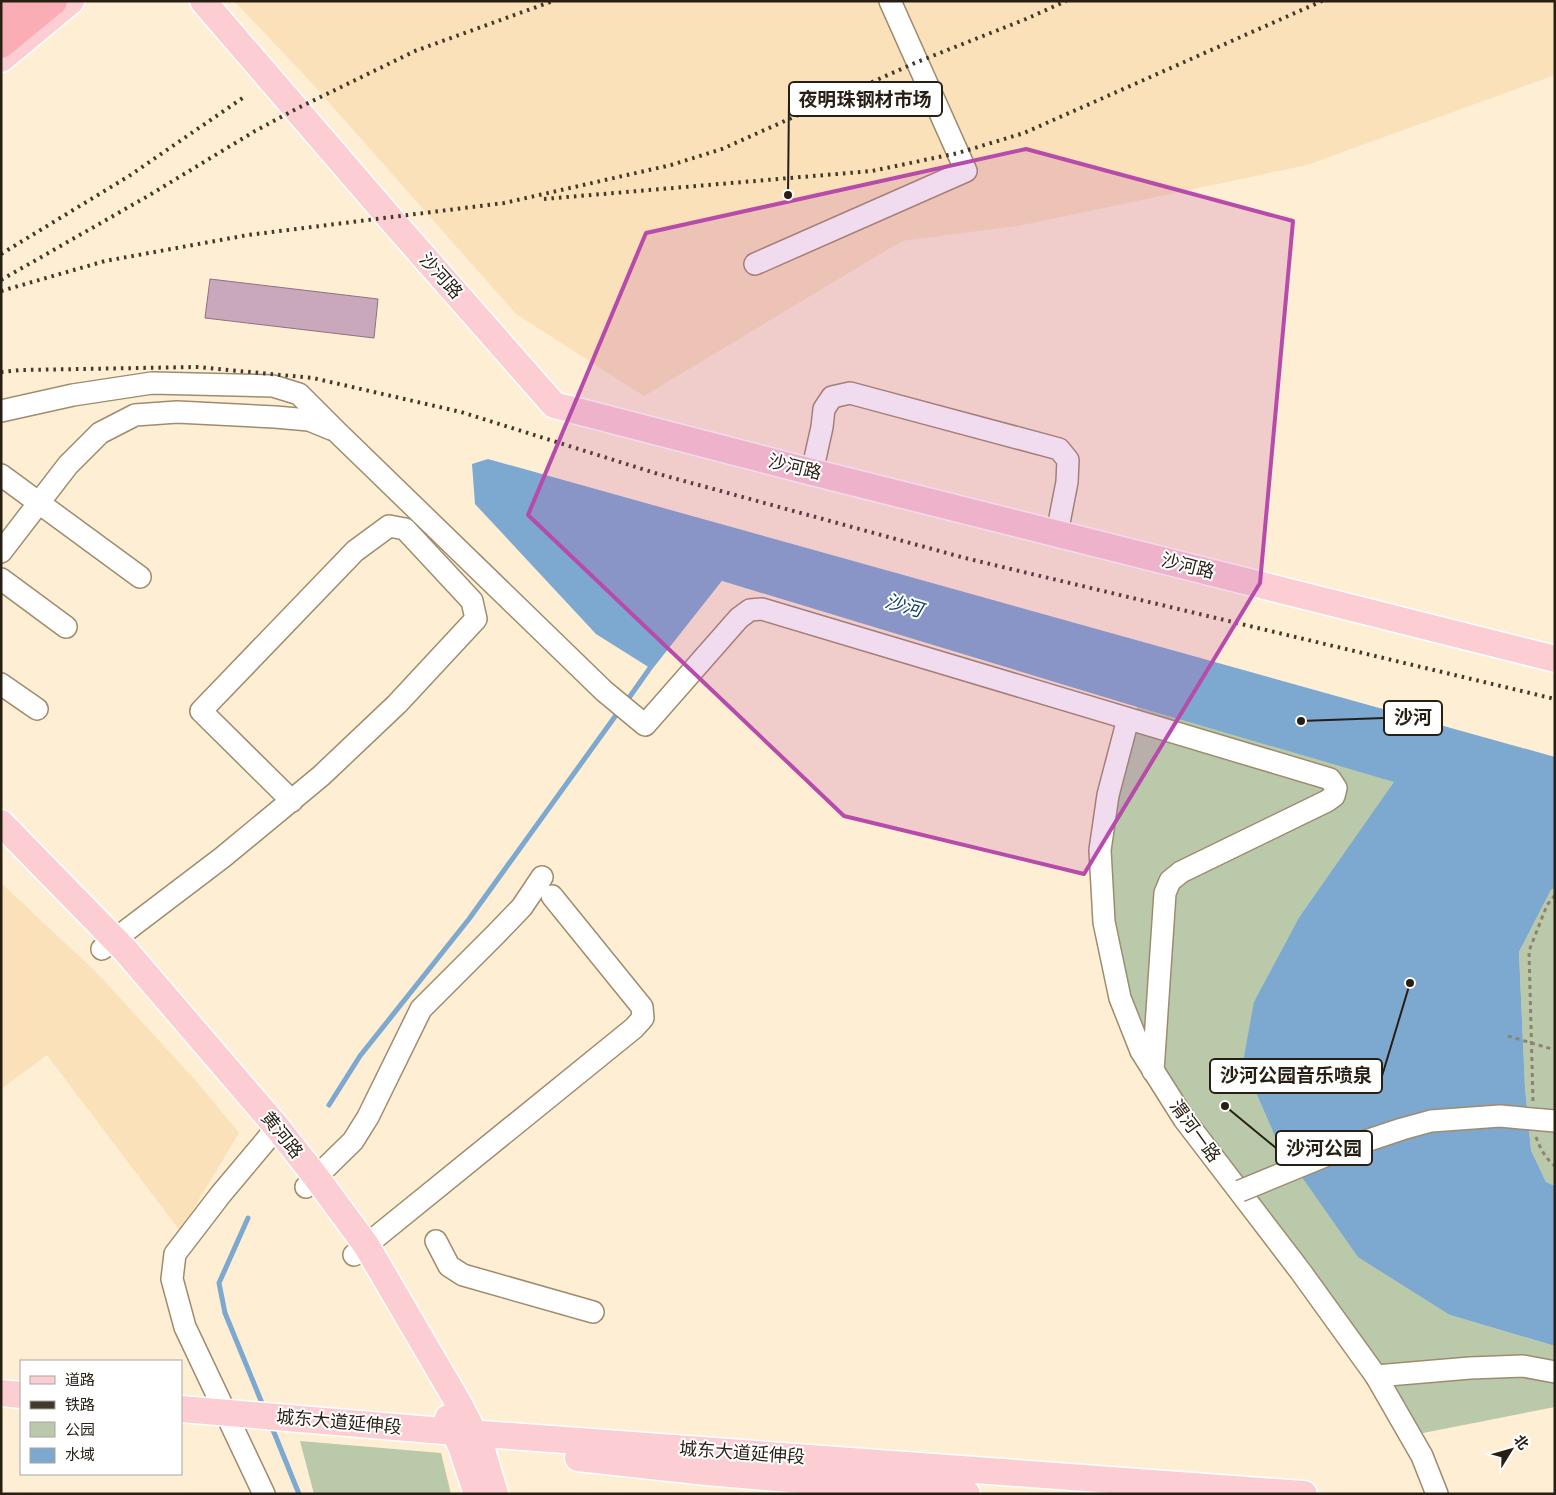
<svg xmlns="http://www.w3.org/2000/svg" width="1556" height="1495" viewBox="0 0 1556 1495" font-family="Signika,'Noto Sans SC',sans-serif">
<rect width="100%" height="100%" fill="#feeed4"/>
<g fill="#fae1b9">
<path d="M234 1H1555V75L1307 165 1023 225 902 241 644 396 516 314 309 80Z"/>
<path d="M1 883 97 973 196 1081 239 1133 180 1231 47 1055 1 1089Z"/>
</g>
<g fill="#b9c9aa">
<path d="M1137 707 1395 782 1300 916 1450 1315 1555 1346V1407L1418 1434 1161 1068 1127 997 1112 926 1109 871 1114 799Z"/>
<path d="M1555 888V1186L1546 1182 1531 1150 1525 1087 1519 952 1551 890Z"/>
<path d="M300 1441 441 1453 451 1494H314Z"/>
</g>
<path fill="#7da8cf" d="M488 459 1555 757V888L1551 890 1519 952 1525 1087 1531 1150 1546 1182 1555 1186V1346L1450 1315 1358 1257 1278 1143 1243 1062 1254 1002 1300 916 1394 782 1137 707 719 580 650 668 596 634 475 504 472 464Z"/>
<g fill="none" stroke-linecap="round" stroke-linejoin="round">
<g stroke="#7da8cf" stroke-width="5">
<path d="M626 702 650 668 721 578"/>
<path d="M329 1105 360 1056 469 919 619 711"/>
<path d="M248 1218 219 1283 225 1313 264 1408"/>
<path d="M271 1425 299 1494"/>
</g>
</g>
<path fill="#caa8bc" stroke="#8f6f82" d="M210 279 378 299 374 338 205 318Z"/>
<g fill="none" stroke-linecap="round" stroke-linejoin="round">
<defs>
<g id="minor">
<path d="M755 264 966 171 890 1"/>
<path d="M1 411 73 395 152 383 273 386 299 394 336 431 604 691 645 725 739 618 750 610 762 609 1330 779 1336 788 1334 796 1327 801 1181 872 1170 881 1165 893 1153 1071"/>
<path d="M812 472 822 427 824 409 832 397 850 393 1059 449 1068 460 1067 482 1057 533"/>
<path d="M1 475 140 577"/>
<path d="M1 552 68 465 100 433 135 415 177 412 275 417 309 420 331 429"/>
<path d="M1 579 66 627"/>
<path d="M1 684 37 709"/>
<path d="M1128 719 1108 795 1100 850 1104 922 1120 998 1141 1051 1184 1119 1301 1272 1376 1376 1422 1456 1437 1494"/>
<path d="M102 949 223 857 321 776 397 704 476 619 472 601 405 529 389 526 355 551 201 711 292 801"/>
<path d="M306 1187 353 1141 368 1117 421 1009 496 934 522 907 542 877"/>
<path d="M436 1241 449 1266 463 1275 593 1312"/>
<path d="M354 1255 634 1028 643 1018 642 1007 552 896"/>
<path d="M1376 1376 1470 1368 1523 1366 1555 1372"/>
<path d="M264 1494 185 1327 172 1279 175 1254 221 1194 268 1138 276 1126"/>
</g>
<g id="major">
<path d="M203 1 389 217 554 405 812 472 1555 659"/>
<path d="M1 59 71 1"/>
<path d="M1 823 125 950 276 1126 316 1177 366 1245 459 1404 481 1447 495 1494"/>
<path d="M1 1393 21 1395"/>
<path d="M181 1409 455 1432 1304 1494"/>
<path d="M448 1418 461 1446 477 1494"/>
<path d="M578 1458 706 1472 967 1494"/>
</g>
<g id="highway">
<path d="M1 20 22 1"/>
<path d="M1 44 53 1"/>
</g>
</defs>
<use href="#minor" stroke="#9f8c6e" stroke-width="24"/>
<use href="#major" stroke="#fff" stroke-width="29"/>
<use href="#highway" stroke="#fff" stroke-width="30"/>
<g stroke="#8f8370" stroke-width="3" stroke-dasharray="4 4" stroke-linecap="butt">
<path d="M1533 1101 1529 951 1547 905 1555 895"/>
<path d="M1536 1137C1540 1148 1545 1158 1555 1166"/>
</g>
<use href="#minor" stroke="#fff" stroke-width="21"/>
<use href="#major" stroke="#fcced3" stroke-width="26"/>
<use href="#highway" stroke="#faadb5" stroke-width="28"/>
<g stroke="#42392b" stroke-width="4" stroke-dasharray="2.5 5" stroke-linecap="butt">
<path d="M544 199 872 171 958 153 1024 133 1322 1"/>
<path d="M1 254 129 176 244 97"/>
<path d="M1 280 148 196 255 131 296 109 415 51 553 1"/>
<path d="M1 291 105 261 248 235 504 203 671 165 722 149 917 62 1026 19 1066 1"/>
<path d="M1 372 21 370 197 367 313 378 461 412 655 473 965 558 1555 699"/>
</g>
<defs>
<path id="minor-bridge" d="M1240 1191 1342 1149 1402 1129 1431 1121 1500 1116 1555 1121"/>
</defs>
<use href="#minor-bridge" stroke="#9f8c6e" stroke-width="24" stroke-linecap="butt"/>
<path stroke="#8f8370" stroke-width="3" stroke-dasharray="4 4" stroke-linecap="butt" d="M1508 1036 1555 1050"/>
<use href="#minor-bridge" stroke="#fff" stroke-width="21"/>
</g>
<path fill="#b74bab" fill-opacity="0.2" stroke="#b74bab" stroke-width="4" stroke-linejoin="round" d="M1026 149 1293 221 1260 583 1084 874 844 816 528 515 646 233Z"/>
<g text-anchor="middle" stroke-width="4" stroke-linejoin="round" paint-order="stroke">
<g font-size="18" fill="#271f13" stroke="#fff">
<text transform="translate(441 276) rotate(48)" y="6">沙河路</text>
<text transform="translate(795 467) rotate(14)" y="6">沙河路</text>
<text transform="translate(1188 566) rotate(14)" y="6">沙河路</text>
<text transform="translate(1195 1131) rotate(54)" y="6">渭河一路</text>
<text transform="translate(282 1135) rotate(51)" y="6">黄河路</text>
<text transform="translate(339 1422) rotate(5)" y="6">城东大道延伸段</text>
<text transform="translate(742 1453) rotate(4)" y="6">城东大道延伸段</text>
</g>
<g font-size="19" font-style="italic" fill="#104268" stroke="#fff">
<text transform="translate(904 605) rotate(16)" y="7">沙河</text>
</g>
</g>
<path fill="none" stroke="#271f13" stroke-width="2" d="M788 195L789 99M1301 721L1384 718M1410 983L1382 1076M1225 1106L1276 1148"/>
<g fill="#271f13" stroke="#fff" stroke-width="2">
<circle cx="788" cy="195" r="5"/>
<circle cx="1301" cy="721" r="5"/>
<circle cx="1410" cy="983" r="5"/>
<circle cx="1225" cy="1106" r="5"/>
</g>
<g fill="#fff" stroke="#271f13" stroke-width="2">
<rect x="789" y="82" width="153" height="34" rx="5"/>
<rect x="1384" y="701" width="58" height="34" rx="5"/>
<rect x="1210" y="1059" width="172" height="34" rx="5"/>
<rect x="1276" y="1131" width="96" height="34" rx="5"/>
</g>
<g font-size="19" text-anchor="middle" font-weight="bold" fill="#271f13">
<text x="865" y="106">夜明珠钢材市场</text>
<text x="1413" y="724">沙河</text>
<text x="1296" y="1082">沙河公园音乐喷泉</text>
<text x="1324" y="1155">沙河公园</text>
</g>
<rect width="1556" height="1495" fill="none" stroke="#271f13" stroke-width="5"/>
<rect x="20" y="1360" width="162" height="115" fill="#ffffff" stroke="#a9a5a1"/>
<rect x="30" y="1376" width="25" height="8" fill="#fcced3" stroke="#a9a5a1"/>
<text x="65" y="1385" font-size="15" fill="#271f13">道路</text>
<rect x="30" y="1401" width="25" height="8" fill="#42392b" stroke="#a9a5a1"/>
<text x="65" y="1410" font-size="15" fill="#271f13">铁路</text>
<rect x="30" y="1422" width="25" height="15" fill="#b9c9aa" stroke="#a9a5a1"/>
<text x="65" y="1435" font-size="15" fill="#271f13">公园</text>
<rect x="30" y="1448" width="25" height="15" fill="#7da8cf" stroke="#a9a5a1"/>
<text x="65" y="1460" font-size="15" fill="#271f13">水域</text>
<g transform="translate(1511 1450) rotate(53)" stroke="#ffffff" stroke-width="4" paint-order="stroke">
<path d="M0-4L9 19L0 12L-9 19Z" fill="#271f13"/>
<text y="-8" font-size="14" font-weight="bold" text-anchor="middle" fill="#271f13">北</text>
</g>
</svg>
